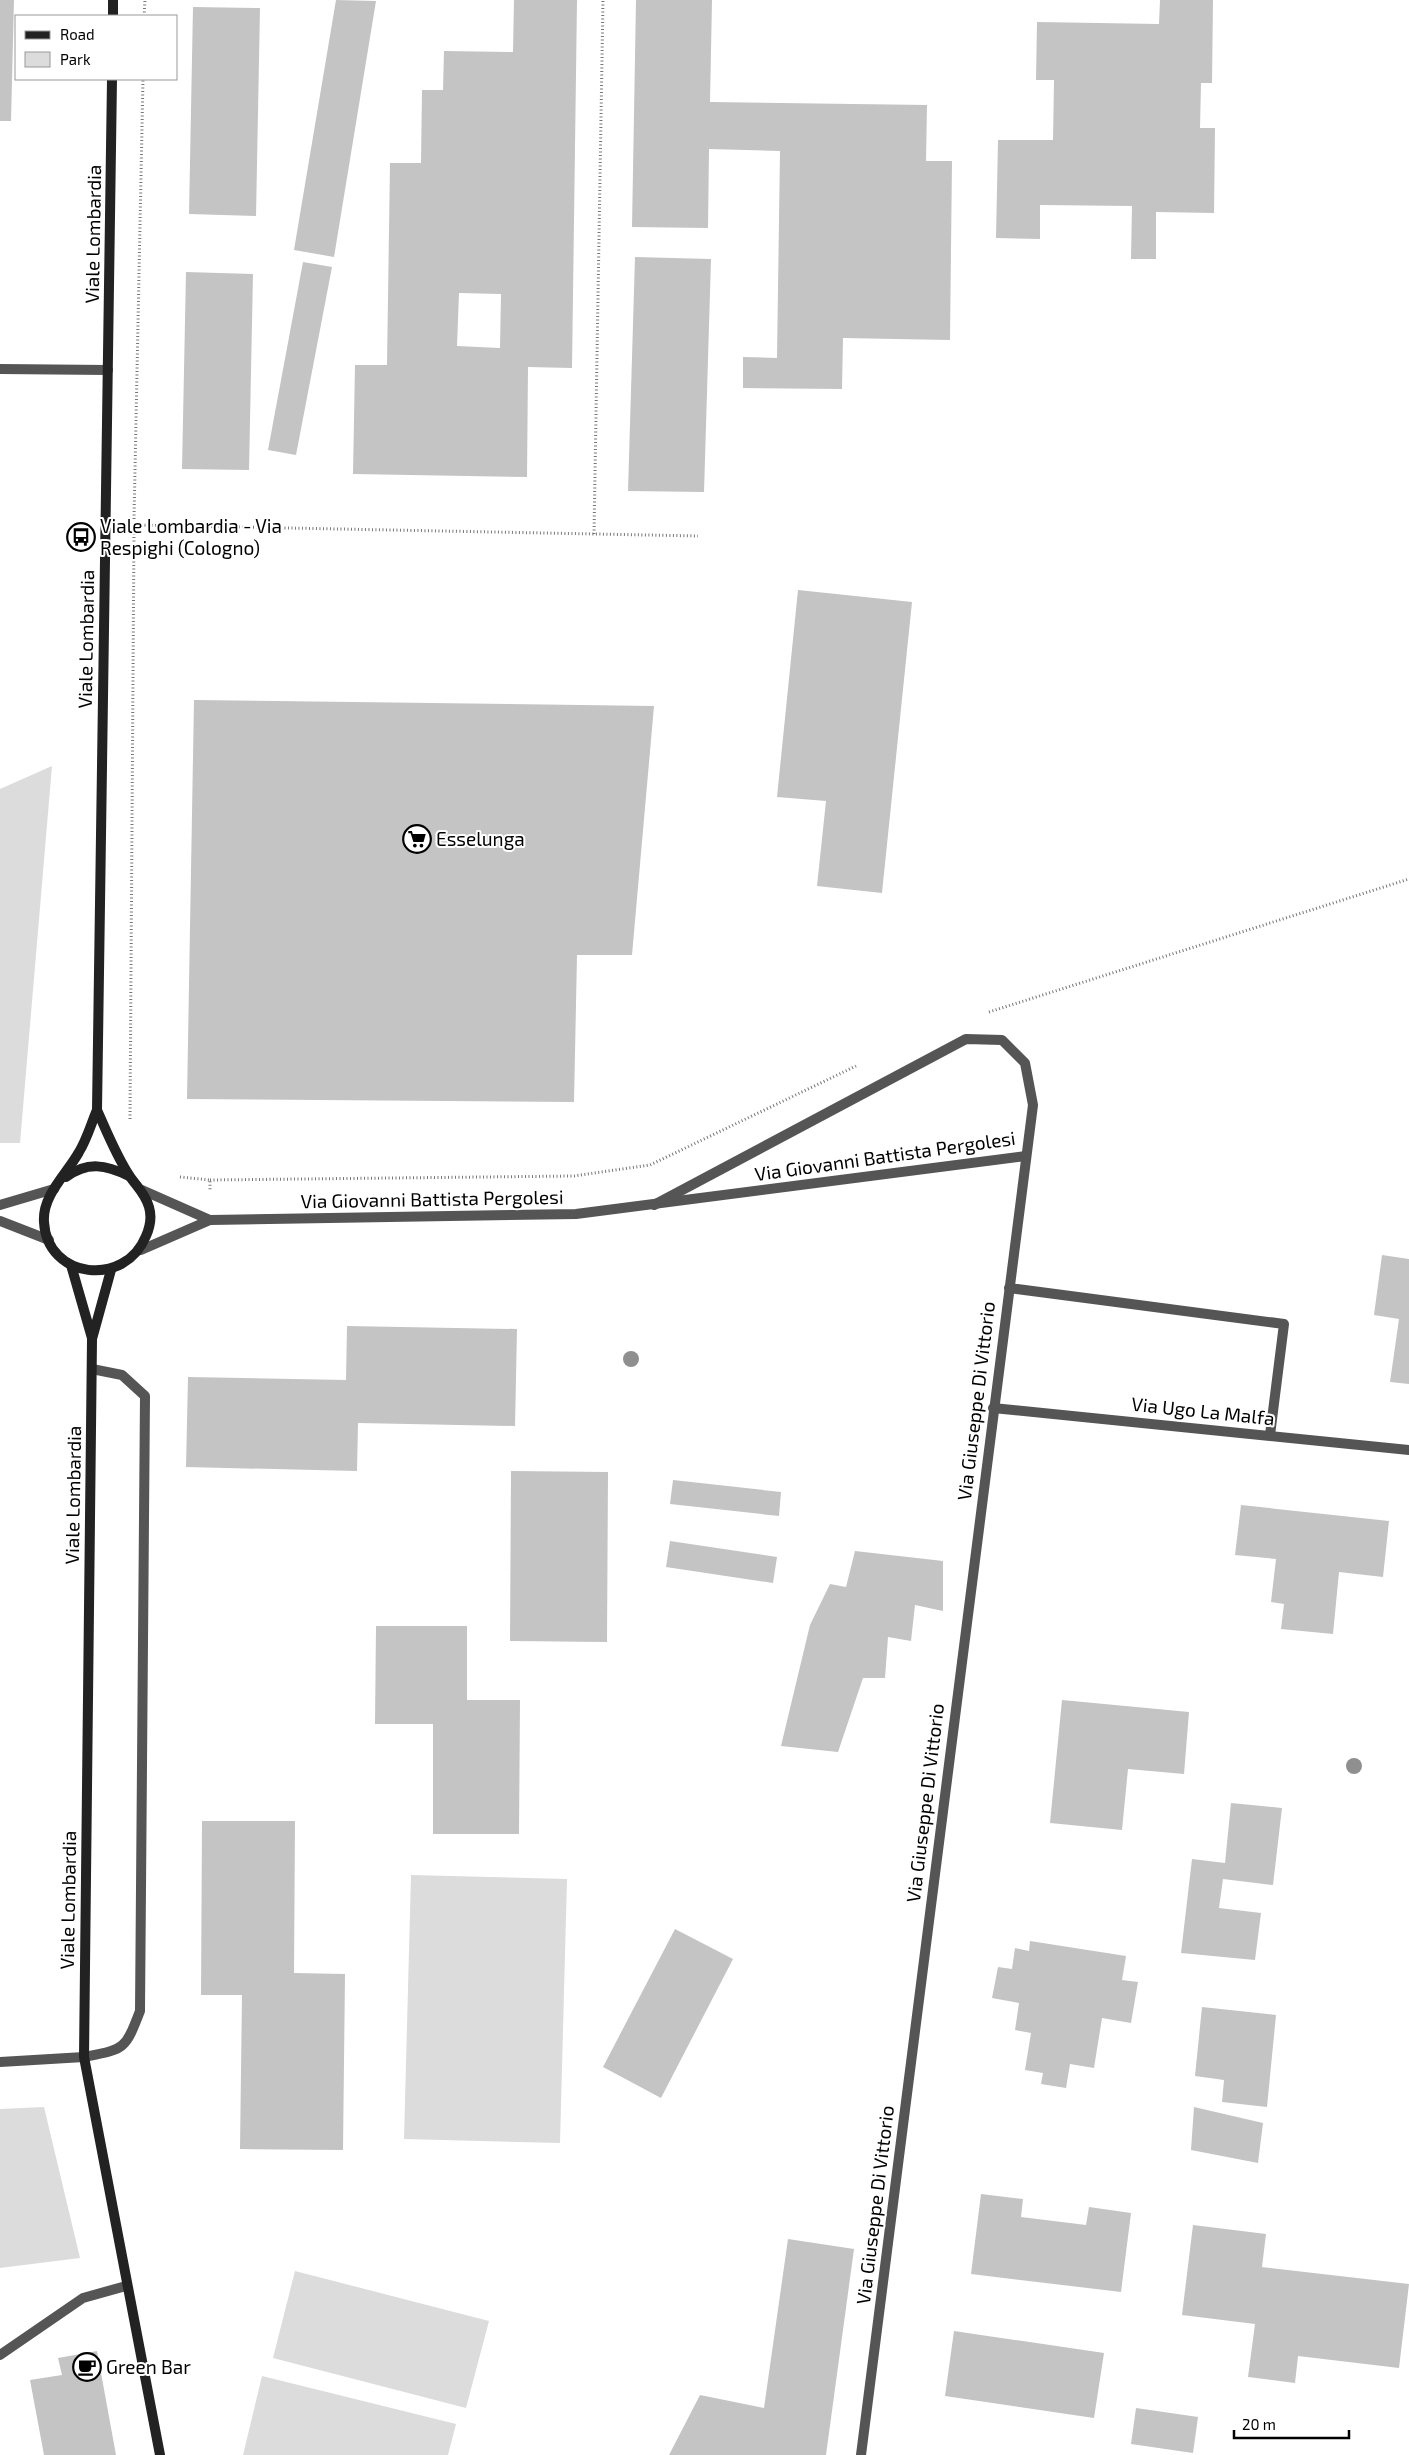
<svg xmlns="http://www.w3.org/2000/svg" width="1409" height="2455" viewBox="0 0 1409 2455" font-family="'Exo 2',sans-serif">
<rect width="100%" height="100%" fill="#fff"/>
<g fill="#dcdcdc">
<path d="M52 766 20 1143H0V789Z"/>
<path d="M411 1875 567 1879 560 2143 404 2139Z"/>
<path d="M44 2107 80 2258 0 2268V2109Z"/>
<path d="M295 2271 489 2321 466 2408 273 2358Z"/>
<path d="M262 2376 456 2424 448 2455H243Z"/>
</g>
<g fill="#c4c4c4" fill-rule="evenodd">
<path d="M0 0H14L11 121H0Z"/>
<path d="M336 0 376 1 334 257 294 250Z"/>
<path d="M514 0H577L572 368 528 367 527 477 353 474 355 365H387L390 163H421L422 90H443L444 51 513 52ZM459 293 501 294 500 348 457 346Z"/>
<path d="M636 0H712L710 102 927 105 926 161H952L950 340 843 338 842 389 743 388V357L777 358 780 151 709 149 708 228 632 227Z"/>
<path d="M1160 0H1213L1212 83H1201L1200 128H1215L1214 213 1156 212V259H1131L1132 206 1040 205V239L996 238 998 140H1053L1054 80H1036L1037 22 1159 24Z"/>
<path d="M193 7 260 8 256 216 189 214Z"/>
<path d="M635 257 711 259 704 492 628 491Z"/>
<path d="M303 262 332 267 296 455 268 450Z"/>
<path d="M186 272 253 274 249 470 182 469Z"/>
<path d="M798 590 912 602 882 893 817 886 826 801 777 797Z"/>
<path d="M194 700 654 706 632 955H577L574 1102 187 1099Z"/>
<path d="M1382 1255 1409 1259V1384L1390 1382 1399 1319 1374 1315Z"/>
<path d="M347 1326 517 1329 515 1426 358 1423 357 1471 186 1467 188 1377 346 1380Z"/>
<path d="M511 1471 608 1472 607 1642 510 1641Z"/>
<path d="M673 1480 781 1492 779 1516 670 1504Z"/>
<path d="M1241 1505 1389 1521 1383 1577 1339 1572 1333 1634 1281 1629 1284 1604 1271 1602 1276 1559 1235 1555Z"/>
<path d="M670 1541 777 1557 773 1583 666 1567Z"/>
<path d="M855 1551 943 1561V1611L915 1605 911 1641 888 1637 885 1678H863L838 1752 781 1746 810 1625 830 1584 846 1587Z"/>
<path d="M376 1626H467V1700H520L519 1834H433V1724H375Z"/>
<path d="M1062 1700 1189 1712 1184 1774 1128 1769 1122 1830 1050 1823Z"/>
<path d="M1231 1803 1282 1808 1273 1885 1223 1879 1219 1908 1261 1913 1255 1960 1181 1953 1192 1859 1225 1863Z"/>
<path d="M202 1821H295L294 1973 345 1974 343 2150 240 2149 242 1995H201Z"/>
<path d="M675 1929 733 1959 661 2098 603 2067Z"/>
<path d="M1030 1941 1126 1956 1122 1980 1138 1982 1131 2023 1102 2018 1094 2068 1070 2064 1066 2088 1041 2084 1043 2073 1025 2070 1031 2033 1015 2030 1019 2003 992 1998 998 1967 1012 1969 1015 1948 1029 1951Z"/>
<path d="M1202 2007 1276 2015 1267 2107 1222 2102 1224 2080 1195 2076Z"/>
<path d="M1194 2107 1263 2123 1258 2163 1191 2150Z"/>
<path d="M981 2194 1023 2199 1021 2217 1086 2225 1089 2207 1131 2213 1121 2292 971 2274Z"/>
<path d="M1193 2225 1266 2234 1262 2267 1409 2284 1399 2368 1298 2356 1295 2383 1248 2377 1255 2324 1182 2315Z"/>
<path d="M788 2239 854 2249 826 2455H669L700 2395 764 2408Z"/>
<path d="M954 2331 1104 2353 1094 2418 945 2396Z"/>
<path d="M97 2351 116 2455H44L30 2380 62 2375 58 2358Z"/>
<path d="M1136 2408 1198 2417 1193 2453 1131 2444Z"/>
</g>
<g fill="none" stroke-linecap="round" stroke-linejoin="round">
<g stroke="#777" stroke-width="3" stroke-dasharray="1 2.5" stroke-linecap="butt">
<path d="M144 16 145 0"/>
<path d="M134 519 143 79"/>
<path d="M134 525 698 536"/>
<path d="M594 534 603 0"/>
<path d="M989 1012 1409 879"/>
<path d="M130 1119 134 530"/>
<path d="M180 1177 210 1180V1191"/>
<path d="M210 1180 574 1176 650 1165 856 1066"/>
</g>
<g stroke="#555" stroke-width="10">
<path d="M1009 1288 1284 1324 1270 1435"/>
<path d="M84 2057C125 2049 125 2050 140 2011L145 1396 122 1375 92 1369"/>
</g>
<g stroke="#555" stroke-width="10">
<path d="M0 369 108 370"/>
<path d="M142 1190 210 1220"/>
<path d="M0 1205 54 1189"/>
<path d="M654 1205 966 1039 1002 1040 1025 1063 1033 1105 861 2455"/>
<path d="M0 1221 49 1240"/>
<path d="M141 1250 210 1220 576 1214 1026 1156"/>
<path d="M993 1408 1409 1450"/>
<path d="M0 2062 84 2057"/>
<path d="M0 2355 83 2298 126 2286"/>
</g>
<g stroke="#222" stroke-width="10">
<path d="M113 16V0"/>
<path d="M97 1110C107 1132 116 1155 129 1175 136 1186 145 1193 149 1207 152 1217 150 1227 146 1236 125 1288 47 1279 44 1222 42 1195 67 1174 79 1152 87 1139 91 1124 97 1110L112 79"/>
<path d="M66 1177C88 1161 106 1165 129 1176"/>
<path d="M71 1265 92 1338"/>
<path d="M111 1270 92 1339 84 2057 160 2455"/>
</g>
</g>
<g fill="#8f8f8f">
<circle cx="631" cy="1359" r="8"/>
<circle cx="1354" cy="1766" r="8"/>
</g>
<defs>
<symbol id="bus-ring" viewBox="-11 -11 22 22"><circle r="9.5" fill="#fff" stroke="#000" stroke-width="1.5"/><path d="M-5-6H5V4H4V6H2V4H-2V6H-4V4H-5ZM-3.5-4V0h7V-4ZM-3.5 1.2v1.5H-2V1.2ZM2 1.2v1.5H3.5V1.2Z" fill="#000"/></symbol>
<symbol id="supermarket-ring" viewBox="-11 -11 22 22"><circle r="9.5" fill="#fff" stroke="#000" stroke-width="1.5"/><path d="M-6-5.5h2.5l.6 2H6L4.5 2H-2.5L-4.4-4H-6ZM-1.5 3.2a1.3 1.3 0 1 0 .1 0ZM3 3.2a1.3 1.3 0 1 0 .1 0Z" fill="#000"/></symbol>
<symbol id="cafe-ring" viewBox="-11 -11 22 22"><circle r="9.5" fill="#fff" stroke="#000" stroke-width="1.5"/><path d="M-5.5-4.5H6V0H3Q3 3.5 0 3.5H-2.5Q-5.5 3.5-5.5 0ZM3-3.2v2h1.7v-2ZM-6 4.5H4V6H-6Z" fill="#000"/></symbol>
</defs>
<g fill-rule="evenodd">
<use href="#bus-ring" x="65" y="521" width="32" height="32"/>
<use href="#supermarket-ring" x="401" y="823" width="32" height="32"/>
<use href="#cafe-ring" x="71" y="2351" width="32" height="32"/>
</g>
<g text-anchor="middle" stroke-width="4" stroke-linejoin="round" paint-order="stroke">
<g font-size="19" fill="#000" stroke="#fff">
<text transform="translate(93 234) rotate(-89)" y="7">Viale Lombardia</text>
<text transform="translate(86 639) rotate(-89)" y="7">Viale Lombardia</text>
<text transform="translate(885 1156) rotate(-8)" y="7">Via Giovanni Battista Pergolesi</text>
<text transform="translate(432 1199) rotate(-1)" y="7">Via Giovanni Battista Pergolesi</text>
<text transform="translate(976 1401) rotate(-83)" y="7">Via Giuseppe Di Vittorio</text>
<text transform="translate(1203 1411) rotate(6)" y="7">Via Ugo La Malfa</text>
<text transform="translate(73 1495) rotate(-89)" y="7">Viale Lombardia</text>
<text transform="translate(925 1803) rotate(-83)" y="7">Via Giuseppe Di Vittorio</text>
<text transform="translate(68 1900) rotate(-89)" y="7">Viale Lombardia</text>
<text transform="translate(875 2205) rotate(-83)" y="7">Via Giuseppe Di Vittorio</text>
</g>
<g font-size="19" fill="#000" stroke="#fff" text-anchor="start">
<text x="100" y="533">Viale Lombardia - Via<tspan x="100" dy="22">Respighi (Cologno)</tspan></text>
<text x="436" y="846">Esselunga</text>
<text x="106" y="2374">Green Bar</text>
</g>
</g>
<rect x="15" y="15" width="162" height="65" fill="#ffffff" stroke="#999999"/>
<rect x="25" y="31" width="25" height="8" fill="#222222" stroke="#999999"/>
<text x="60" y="40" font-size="15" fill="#000000">Road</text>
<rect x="25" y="52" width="25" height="15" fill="#dcdcdc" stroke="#999999"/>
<text x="60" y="65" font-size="15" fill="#000000">Park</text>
<path d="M1234 2430v8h115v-8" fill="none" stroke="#000000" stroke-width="2.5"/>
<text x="1242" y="2430" font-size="15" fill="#000000" stroke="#ffffff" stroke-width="4" paint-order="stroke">20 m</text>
</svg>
